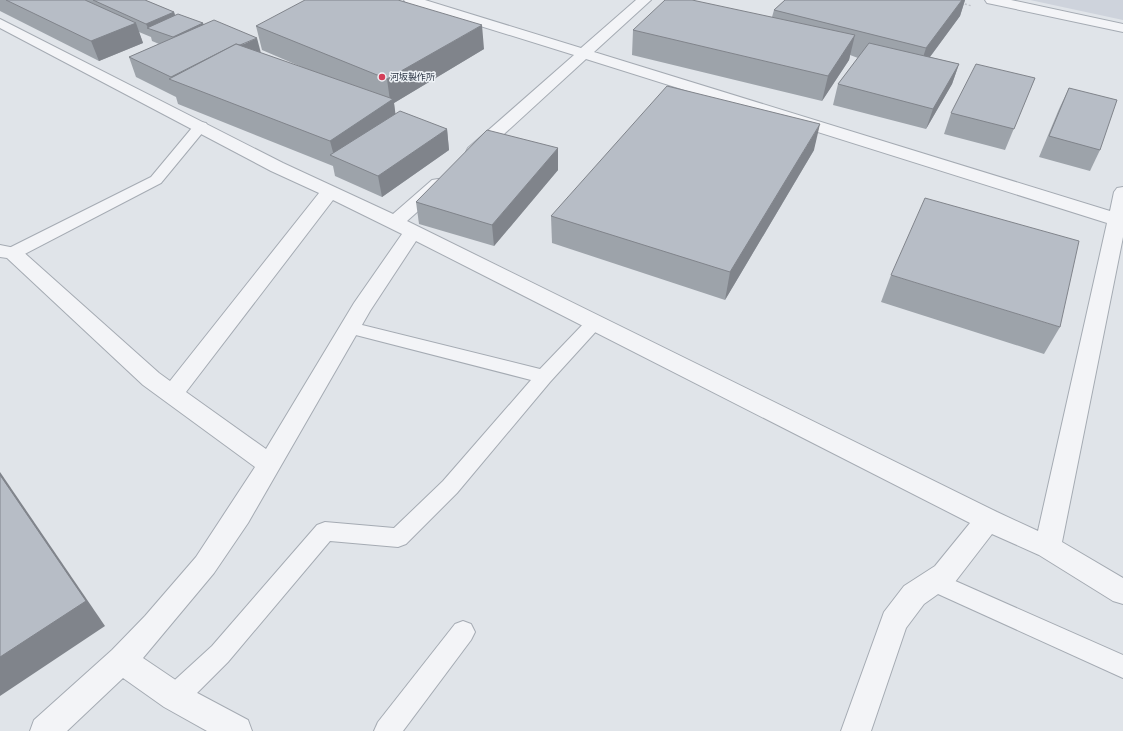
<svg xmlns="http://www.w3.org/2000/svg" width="1123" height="731" viewBox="0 0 1123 731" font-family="'Exo 2','Noto Sans JP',sans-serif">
<rect width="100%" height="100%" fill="#e0e4e9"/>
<path fill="#ced3dc" d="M1030 0H1123V20Z"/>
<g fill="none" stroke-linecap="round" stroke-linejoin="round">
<defs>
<g id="service">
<path d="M201 122 206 123 208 126 161 183 19 257 13 258 7 257 5 253 7 249 151 177 196 123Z"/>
<path d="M594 317 600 319 603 323 600 327 550 382 457 493 406 544 398 547 330 541 228 662 184 706 175 709 166 706 163 697 166 688 212 646 317 525 325 522 394 528 443 481 531 380 344 332 341 328 344 324 350 322 540 369 588 319Z"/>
<path d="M935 572 1123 655V678L927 589 924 582 927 575Z"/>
<path d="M463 621 471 624 475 632 471 640 403 731H374L378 722 455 624Z"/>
</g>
<path id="minor" d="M404 0H425L581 48 636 0H651L594 52 1110 211 1114 192 1117 188 1123 187V237L1062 542 1123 578V604L1113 601 1039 555 992 534 955 582 924 604 906 628 871 731H841L884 612 904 586 935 566 970 523 416 241 370 311 248 523 214 573 143 658 186 687 248 720 252 731H207L164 707 123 678 67 731H30L34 720 112 650 145 616 196 557 255 467 143 385 7 258 0 257V245L20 249 159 373 170 381 319 193 271 171 0 28V19L283 163 393 214 432 180 438 179 444 180 447 184 444 188 407 221 997 512 1038 531 1107 223 586 59 480 156 474 157 468 156 466 152 468 148 574 55 406 3ZM333 200 402 234 354 303 266 449 186 392Z"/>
<path id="tertiary" d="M985 0H1011L1123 24V32L992 4 987 3Z"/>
</defs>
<use href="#service" stroke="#a5abb3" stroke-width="2"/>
<use href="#minor" stroke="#a5abb3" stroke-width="2"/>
<use href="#tertiary" stroke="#a5abb3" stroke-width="2"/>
<path stroke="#bec2c8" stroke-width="1.5" stroke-dasharray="2 2" stroke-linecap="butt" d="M961 3 972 6"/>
<use href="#service" fill="#f3f4f7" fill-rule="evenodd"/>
<use href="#minor" fill="#f3f4f7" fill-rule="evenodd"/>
<use href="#tertiary" fill="#f3f4f7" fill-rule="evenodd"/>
</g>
<g fill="#9da3aa">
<path d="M0 0H145L174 12 175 15 204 24 261 53 304 68 262 50 256 26 484 49 394 103 395 114 447 129 449 150 382 197 335 176 333 166 178 104 176 97 136 77 129 57 159 44 152 41 151 37 139 32 143 43 99 61 0 11Z"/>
<path d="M785 0H965L960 16 930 57 959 64 952 84 926 129 833 105 838 84 858 58 850 55 849 60 822 101 632 55 633 30 772 17 774 10Z"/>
<path d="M1035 78 1005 150 944 134 951 113Z"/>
<path d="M1069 88 1100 150 1090 171 1039 157 1059 109Z"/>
<path d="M558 148V170L494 246 419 224 416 202Z"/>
<path d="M814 150 725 300 552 243 551 216Z"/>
<path d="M891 275 1060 327 1044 354 881 302Z"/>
</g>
<g fill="#80848b">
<path d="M962 0H965L960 16 918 73 926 48Z"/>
<path d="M174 12 178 26 148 28 146 24Z"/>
<path d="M136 23 143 43 99 61 91 41Z"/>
<path d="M203 23 208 37H173Z"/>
<path d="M482 25 484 49 394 103 397 125 334 156 330 141 390 101 387 79Z"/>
<path d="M855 35 849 60 822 101 828 76Z"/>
<path d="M257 38 262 57 171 77Z"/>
<path d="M959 64 952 84 926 129 933 109Z"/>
<path d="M820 124 814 150 725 300 730 272Z"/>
<path d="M447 129 449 150 382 197 378 176Z"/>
<path d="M558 148V170L494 246 492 225Z"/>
<path d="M0 472 105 626 0 696Z"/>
</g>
<g fill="#b7bdc6" stroke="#80848b">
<path d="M6 0H85L136 23 91 41Z"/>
<path d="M93 0H145L174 12 146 24Z"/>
<path d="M305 0H398L482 25 387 79 256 26Z"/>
<path d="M665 0H692L855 35 828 76 633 30Z"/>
<path d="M785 0H962L926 48 774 10Z"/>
<path d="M178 14 203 23 173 37 147 28Z"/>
<path d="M214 20 257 38 240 45 236 44 171 77 129 57Z"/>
<path d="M869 43 959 64 933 109 838 84Z"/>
<path d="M236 44 393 99 330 141 169 79Z"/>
<path d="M976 64 1035 78 1014 129 951 113Z"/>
<path d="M667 86 820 124 730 272 551 216Z"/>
<path d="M1069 88 1117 100 1100 150 1049 136Z"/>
<path d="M400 111 447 129 378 176 330 155Z"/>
<path d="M487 130 558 148 492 225 416 202Z"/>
<path d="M925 198 1079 241 1060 327 891 275Z"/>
<path d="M0 475 86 601 0 657Z"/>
</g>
<circle fill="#d43f5a" stroke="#eff3f7" stroke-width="1.5" cx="382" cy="77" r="4"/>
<g text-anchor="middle" stroke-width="3" stroke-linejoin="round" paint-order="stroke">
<g font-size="9" fill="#283241" stroke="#eff3f7" text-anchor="start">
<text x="390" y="80">河坂製作所</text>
</g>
</g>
</svg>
